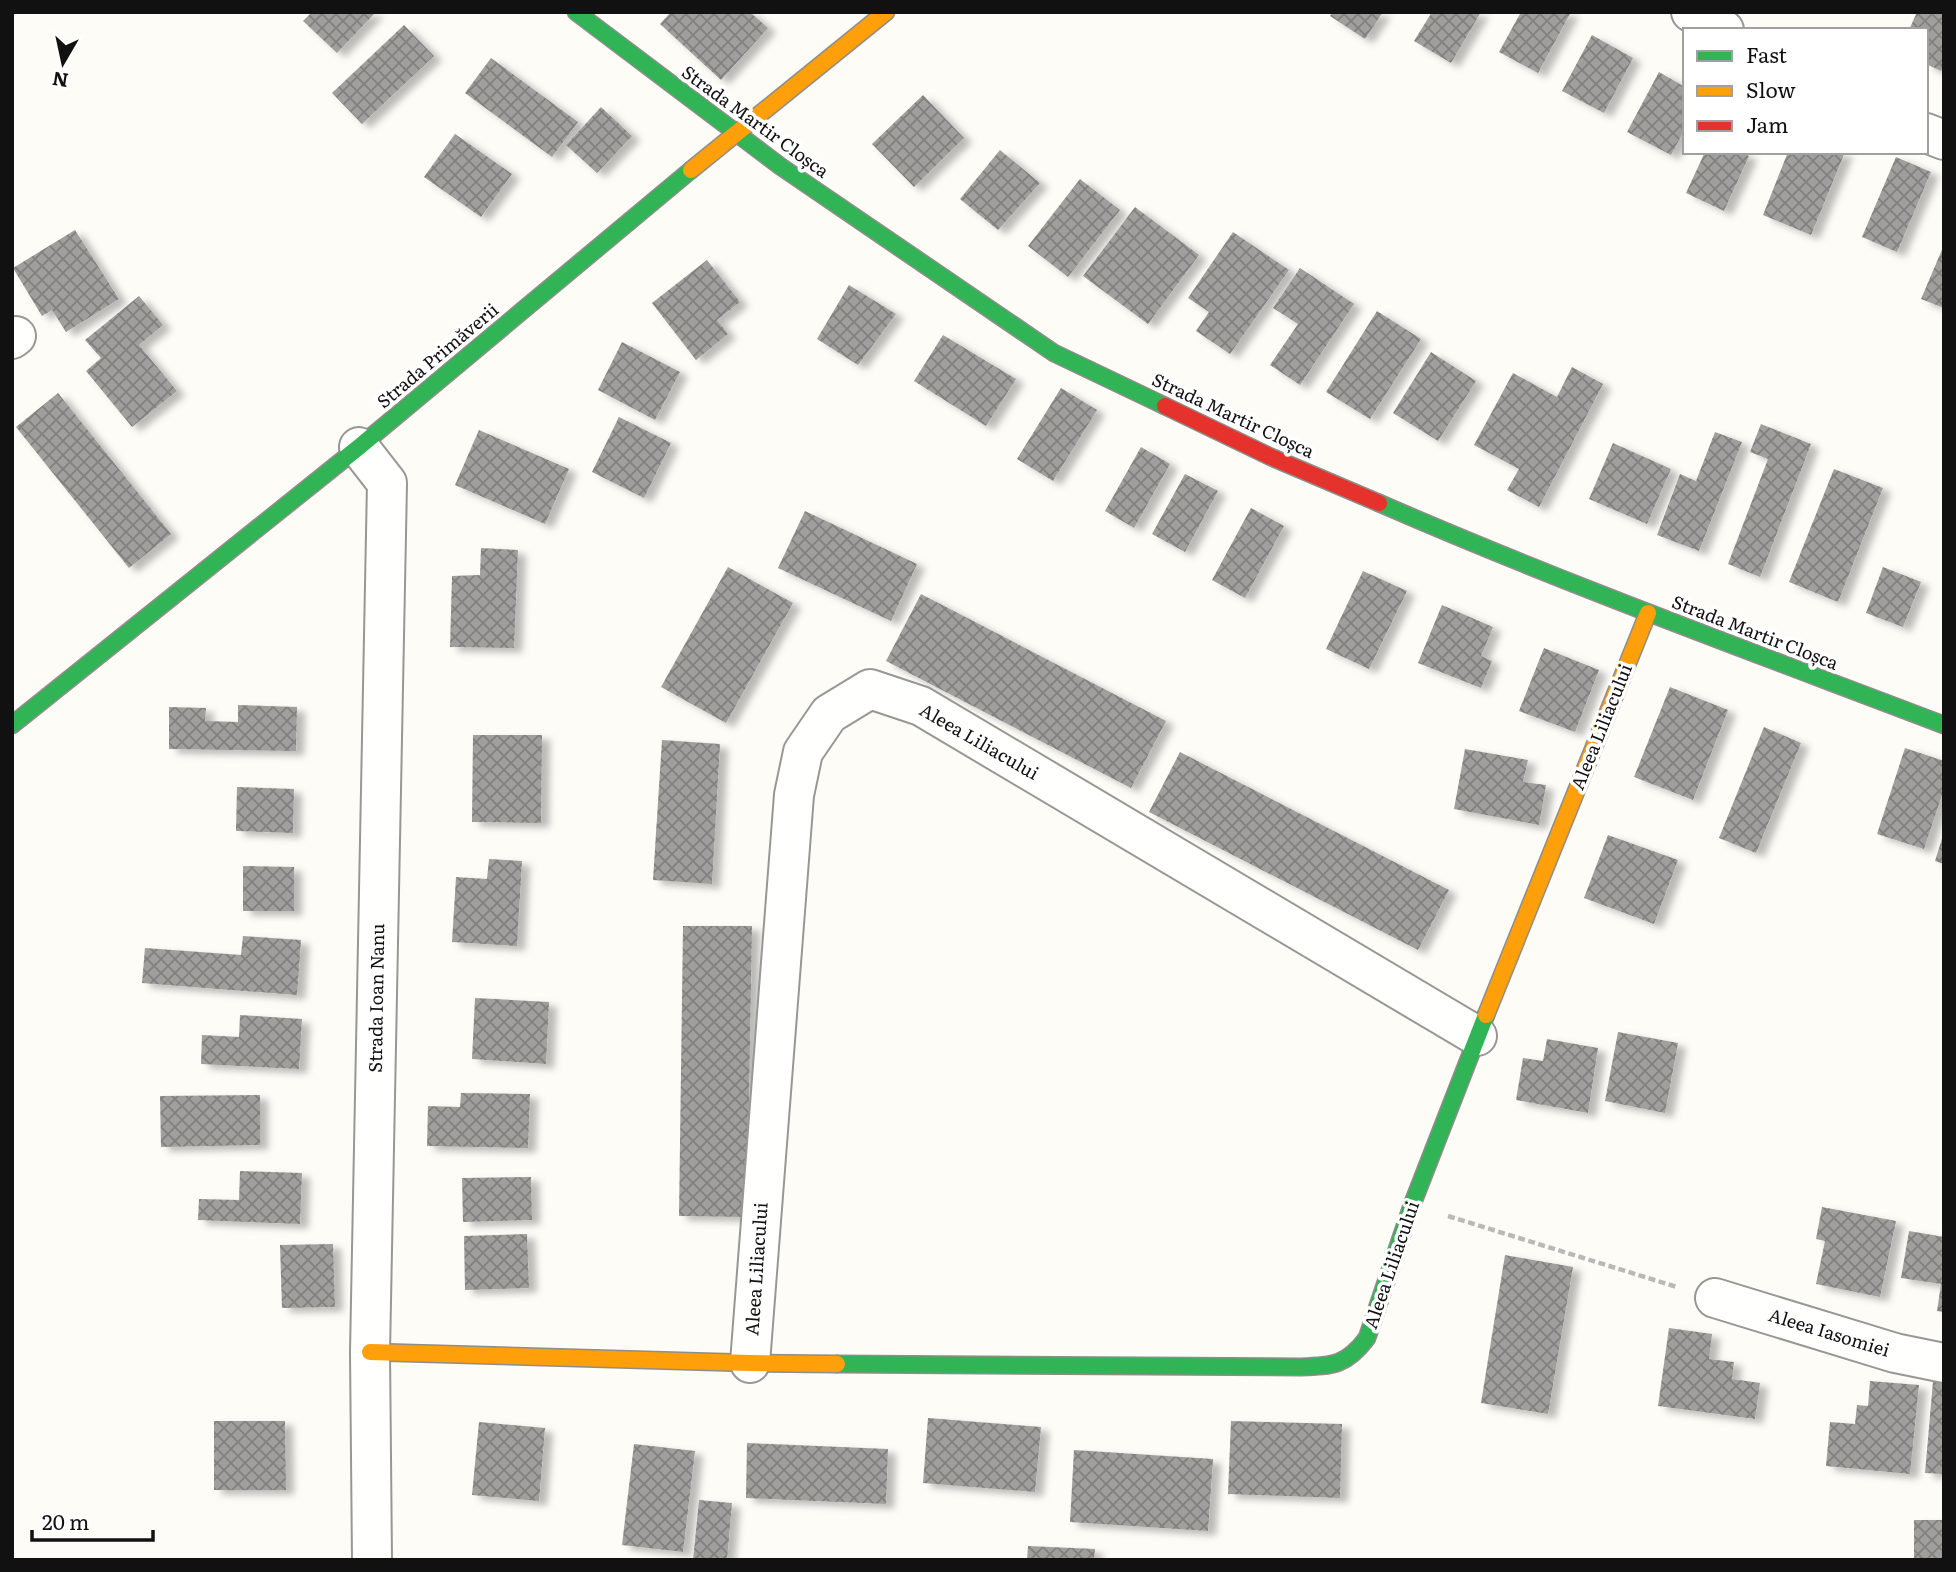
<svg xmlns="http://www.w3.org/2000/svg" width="1956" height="1572" viewBox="0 0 1956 1572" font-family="Literata,serif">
<defs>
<pattern id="building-cross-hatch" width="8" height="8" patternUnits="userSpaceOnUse" patternTransform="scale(1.75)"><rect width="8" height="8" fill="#a19f9c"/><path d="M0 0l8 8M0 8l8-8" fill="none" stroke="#82807e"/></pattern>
<filter id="shadow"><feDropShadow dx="8" dy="4.5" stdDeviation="3.5" flood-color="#0004"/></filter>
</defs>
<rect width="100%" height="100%" fill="#fdfcf7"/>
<g fill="url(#building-cross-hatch)" filter="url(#shadow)">
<path d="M312 12H376L337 53 303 21Z"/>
<path d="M671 12H750L768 28 721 80 660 24Z"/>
<path d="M1333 12H1383L1365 39 1330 16Z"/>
<path d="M1432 12H1481L1451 63 1414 41Z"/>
<path d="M1521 12H1571L1538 73 1499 52Z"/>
<path d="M1917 12H1944V65L1941 71 1926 64V30H1909Z"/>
<path d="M404 25 434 56 362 124 332 93Z"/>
<path d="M1592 35 1633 58 1604 113 1562 91Z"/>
<path d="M491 58 578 122 552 157 465 93Z"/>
<path d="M1659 72 1685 87V129L1671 155 1627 132Z"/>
<path d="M923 95 964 138 914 187 872 144Z"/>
<path d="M601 107 632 136 597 173 566 145Z"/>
<path d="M455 134 512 174 481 217 424 177Z"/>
<path d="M1000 150 1040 183 998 230 960 199Z"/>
<path d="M1705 152H1741L1749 156 1724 211 1686 193Z"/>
<path d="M1788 152H1845L1811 235 1763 215Z"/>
<path d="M1896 157 1931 172 1897 252 1862 237Z"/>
<path d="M1080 179 1120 210 1068 277 1028 246Z"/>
<path d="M1135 207 1199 255 1148 324 1083 276Z"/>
<path d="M75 230 119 299 66 332 52 310 42 316 13 268Z"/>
<path d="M1233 232 1289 270 1230 354 1196 331 1209 312 1188 298Z"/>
<path d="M1944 245V308L1921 299Z"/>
<path d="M707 260 740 302 717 320 728 334 696 360 652 303Z"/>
<path d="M1300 268 1354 304 1300 385 1270 365 1298 324 1273 308Z"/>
<path d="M849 285 896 314 858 365 817 339Z"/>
<path d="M139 296 163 325 139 345 177 391 132 427 86 371 101 358 85 340Z"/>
<path d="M1377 311 1421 339 1370 419 1326 392Z"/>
<path d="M943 335 1016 379 986 426 914 381Z"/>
<path d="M622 342 680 372 655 420 598 390Z"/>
<path d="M1431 352 1476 381 1438 441 1393 413Z"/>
<path d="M1572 367 1603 384 1539 507 1507 490 1519 469 1474 445 1513 373 1557 397Z"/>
<path d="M1061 388 1097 410 1053 481 1017 459Z"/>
<path d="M58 393 171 534 129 568 16 427Z"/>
<path d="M619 417 671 443 644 498 592 472Z"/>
<path d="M1761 424 1811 444 1760 577 1728 564 1768 459 1750 452Z"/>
<path d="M479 430 569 469 545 524 455 485Z"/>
<path d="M1715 432 1742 442 1699 551 1657 535 1680 474 1696 481Z"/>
<path d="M1613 443 1671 469 1647 524 1589 499Z"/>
<path d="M1141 447 1170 464 1134 528 1105 511Z"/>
<path d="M1834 469 1883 488 1838 602 1789 582Z"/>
<path d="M1185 474 1218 491 1185 552 1152 534Z"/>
<path d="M1251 508 1284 526 1245 598 1212 580Z"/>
<path d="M805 511 917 564 891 621 778 568Z"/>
<path d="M481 548 518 550 514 648 450 647 452 576 480 575Z"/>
<path d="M728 567 793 603 726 723 661 687Z"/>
<path d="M1883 567 1921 582 1903 627 1866 613Z"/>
<path d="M1363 571 1407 591 1369 669 1326 649Z"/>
<path d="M921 594 1166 721 1131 788 886 661Z"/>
<path d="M1442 605 1493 627 1481 656 1492 661 1481 688 1418 663Z"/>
<path d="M1544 648 1599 670 1575 732 1519 711Z"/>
<path d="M1670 687 1728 710 1693 800 1634 777Z"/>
<path d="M238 705 297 707 296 751 169 749V707L206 708 205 721 238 722Z"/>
<path d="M1764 727 1801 743 1756 853 1719 838Z"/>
<path d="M473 735H542L541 823 472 822Z"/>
<path d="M662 740 720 744 712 884 653 880Z"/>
<path d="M1905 748 1944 761V789L1924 849 1877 834Z"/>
<path d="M1465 749 1528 760 1523 782 1546 785 1539 825 1454 809Z"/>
<path d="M1180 752 1449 890 1418 950 1149 812Z"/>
<path d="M237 787 294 789 293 833 236 831Z"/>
<path d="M1608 835 1678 860 1654 924 1584 898Z"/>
<path d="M1943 835H1944V864L1935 861Z"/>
<path d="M489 859 522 861 517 946 452 942 456 877 487 879Z"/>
<path d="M243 866 294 867V911H243Z"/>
<path d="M683 926H752L747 1217 679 1216Z"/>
<path d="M243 936 301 940 297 995 142 983 145 948 241 955Z"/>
<path d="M475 998 549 1002 546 1064 472 1059Z"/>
<path d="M240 1015 302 1019 299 1069 201 1064 202 1035 239 1037Z"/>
<path d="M1618 1032 1678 1043 1665 1113 1605 1101Z"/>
<path d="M1547 1039 1598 1048 1588 1113 1516 1100 1523 1058 1543 1061Z"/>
<path d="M461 1093 530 1094 528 1148 427 1146 428 1106 460 1107Z"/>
<path d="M260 1095V1145L161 1147 160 1096Z"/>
<path d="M240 1171 302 1173 300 1224 198 1220 199 1199 239 1200Z"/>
<path d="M531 1177 532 1220 463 1222 462 1178Z"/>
<path d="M1822 1207 1896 1221 1880 1297 1816 1284 1825 1241 1816 1239Z"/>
<path d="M1909 1231 1944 1237V1312L1937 1311 1941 1284 1901 1278Z"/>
<path d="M527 1234 529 1288 465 1290 464 1236Z"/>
<path d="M333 1244 335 1307 282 1308 280 1245Z"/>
<path d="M1505 1255 1573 1267 1548 1414 1481 1403Z"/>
<path d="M1669 1328 1712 1334 1709 1359 1734 1362 1732 1379 1760 1383 1755 1419 1658 1406Z"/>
<path d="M1870 1381 1919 1385 1910 1474 1826 1466 1830 1422 1855 1424 1857 1405 1868 1406Z"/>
<path d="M1933 1381 1944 1382V1474L1925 1473Z"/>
<path d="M928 1418 1041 1427 1035 1492 923 1483Z"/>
<path d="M214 1421H285L286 1490H214Z"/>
<path d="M1231 1421 1342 1424 1340 1498 1228 1494Z"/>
<path d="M479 1422 545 1428 539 1501 472 1495Z"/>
<path d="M747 1443 888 1449 886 1504 746 1498Z"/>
<path d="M634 1444 695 1451 683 1552 622 1545Z"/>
<path d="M1074 1450 1213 1459 1208 1531 1070 1522Z"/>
<path d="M699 1500 732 1503 727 1560H693Z"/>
<rect x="1914" y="1520" width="30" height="40"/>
<path d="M1028 1546 1095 1549 1094 1560H1027Z"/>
</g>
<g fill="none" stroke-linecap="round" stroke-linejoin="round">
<defs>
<g id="street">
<path d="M1691 12 1724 30"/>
<path d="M1926 133 1944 140"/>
<path d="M12 339 16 336"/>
<path d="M359 447 387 483 370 1352 372 1560"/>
<path d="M1715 1298 1895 1353 1944 1363"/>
<path d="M750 1363 794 795 803 752 829 714 870 689 921 706 1477 1036"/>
</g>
<g id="fast">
<path d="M576 12 780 166 1054 353 1165 406"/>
<path d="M1379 503C1565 584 1755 653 1944 725"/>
<path d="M12 725 359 447 691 170"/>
<path d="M837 1364 1301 1367C1333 1366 1347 1365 1367 1338L1412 1205 1486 1015"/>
</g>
<g id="slow">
<path d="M691 170 886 12"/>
<path d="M1486 1015 1648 613"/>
<path d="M370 1352 750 1363 837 1364"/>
</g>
<path id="jam" d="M1165 406 1271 457 1379 503"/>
</defs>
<use href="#street" stroke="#979795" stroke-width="42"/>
<use href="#fast" stroke="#8e8d8b" stroke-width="19"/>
<use href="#slow" stroke="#8e8d8b" stroke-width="19"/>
<use href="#jam" stroke="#8e8d8b" stroke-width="19"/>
<path stroke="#b9b9b8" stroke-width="4.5" stroke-dasharray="7 3.5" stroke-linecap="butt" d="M1448 1216 1677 1287"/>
<use href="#street" stroke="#fffffe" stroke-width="38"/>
<use href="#fast" stroke="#30b455" stroke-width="16"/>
<use href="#slow" stroke="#ff9f0a" stroke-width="16"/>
<use href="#jam" stroke="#e5322d" stroke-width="16"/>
</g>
<g text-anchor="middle" stroke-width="7" stroke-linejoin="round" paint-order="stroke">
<g font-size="18" fill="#111" stroke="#fff">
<text transform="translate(755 122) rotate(36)" y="6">Strada Martir Cloșca</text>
<text transform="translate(438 356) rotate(-40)" y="6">Strada Primăverii</text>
<text transform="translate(1233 416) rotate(25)" y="6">Strada Martir Cloșca</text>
<text transform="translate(1755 633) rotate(21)" y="6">Strada Martir Cloșca</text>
<text transform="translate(1602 727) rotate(-68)" y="6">Aleea Liliacului</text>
<text transform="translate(979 742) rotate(30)" y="6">Aleea Liliacului</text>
<text transform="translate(377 998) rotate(-89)" y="6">Strada Ioan Nanu</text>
<text transform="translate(1392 1265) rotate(-71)" y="6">Aleea Liliacului</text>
<text transform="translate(757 1269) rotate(-86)" y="6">Aleea Liliacului</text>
<text transform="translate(1829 1333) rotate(17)" y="6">Aleea Iasomiei</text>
</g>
</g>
<rect width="1956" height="1572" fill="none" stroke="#111111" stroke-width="28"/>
<rect x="1683" y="28" width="245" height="126" fill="#ffffff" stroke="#a0a0a0" stroke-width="2"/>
<rect x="1697" y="51" width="35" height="10" fill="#30b455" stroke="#a0a0a0" stroke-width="2"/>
<text x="1746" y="63" font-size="21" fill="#111111">Fast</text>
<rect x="1697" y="86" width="35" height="10" fill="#ff9f0a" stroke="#a0a0a0" stroke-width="2"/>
<text x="1746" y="98" font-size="21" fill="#111111">Slow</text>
<rect x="1697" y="121" width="35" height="10" fill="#e5322d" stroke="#a0a0a0" stroke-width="2"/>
<text x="1746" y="133" font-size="21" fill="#111111">Jam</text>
<g transform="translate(63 63) rotate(189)" stroke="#ffffff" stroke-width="5" paint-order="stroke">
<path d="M0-5L12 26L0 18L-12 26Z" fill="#111111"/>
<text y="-10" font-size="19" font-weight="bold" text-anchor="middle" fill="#111111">N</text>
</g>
<path d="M32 1530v10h121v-10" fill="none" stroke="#111111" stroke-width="3.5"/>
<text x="42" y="1530" font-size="21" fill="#111111" stroke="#ffffff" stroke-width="5" paint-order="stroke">20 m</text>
</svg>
